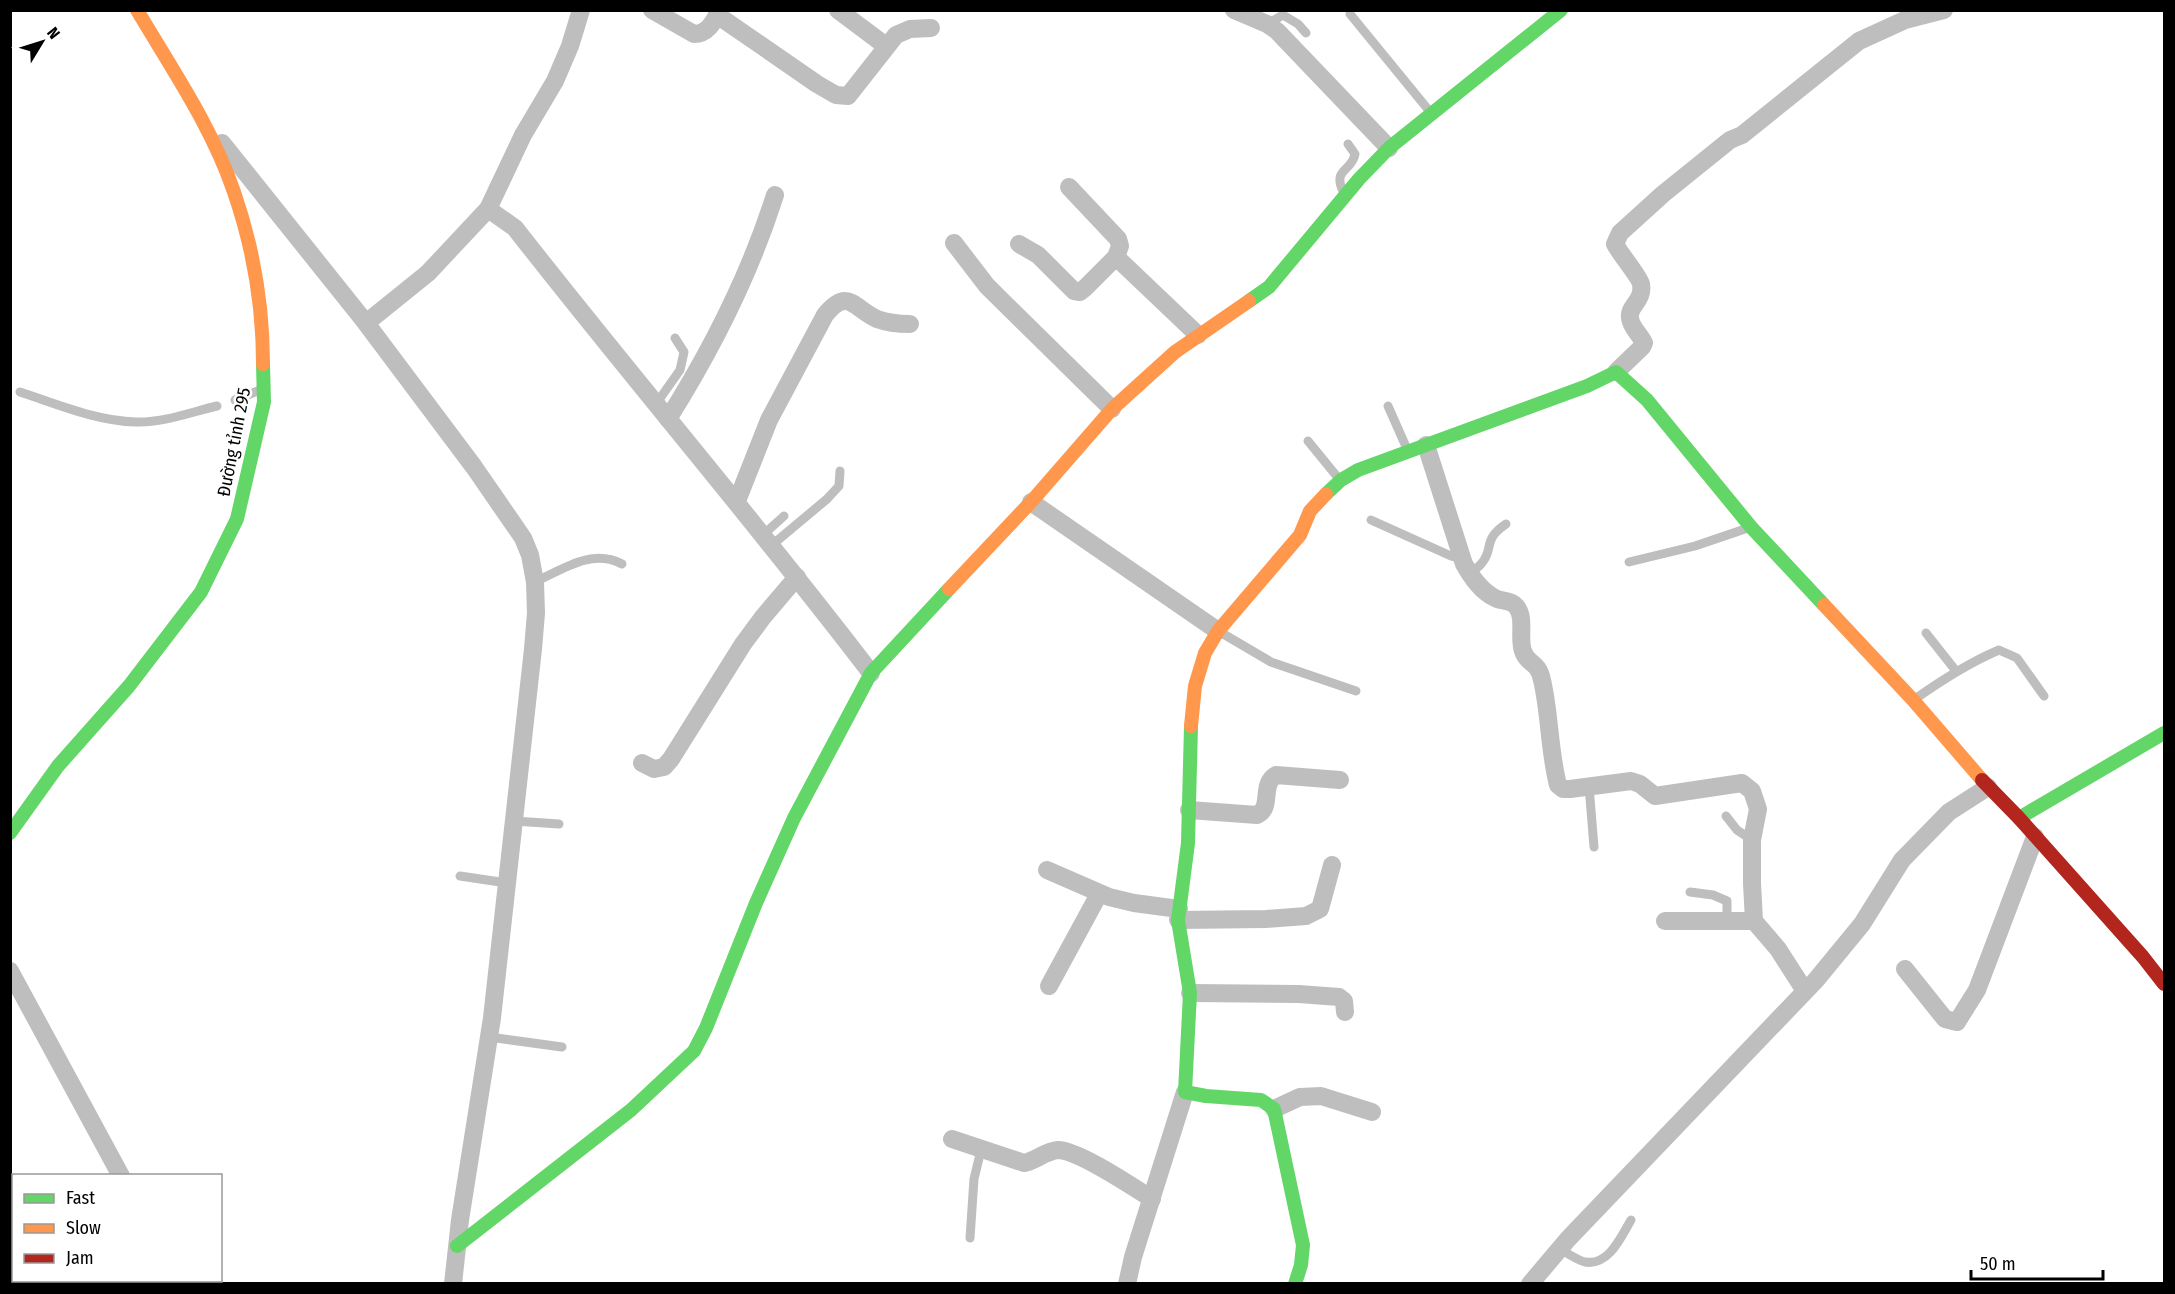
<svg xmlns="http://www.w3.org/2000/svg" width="2175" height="1294" viewBox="0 0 2175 1294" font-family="'Fira Sans Condensed',sans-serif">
<rect width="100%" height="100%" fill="#fff"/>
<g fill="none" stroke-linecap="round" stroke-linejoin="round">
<g stroke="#bebebe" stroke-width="9">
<path d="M1350 14 1431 113"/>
<path d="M1267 24 1283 15 1298 24 1306 33"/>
<path d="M1344 193C1331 169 1352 172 1355 154L1348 144"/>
<path d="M20 392C57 404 96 421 136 422 163 423 191 412 217 406"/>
<path d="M235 400 260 390"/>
<path d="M656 404 680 370 684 352 675 338"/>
<path d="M1388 406 1407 449"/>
<path d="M1308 441 1339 479"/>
<path d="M1371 520 1451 556 1462 559"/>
<path d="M764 534 784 516"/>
<path d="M772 545 827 499 839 486 840 471"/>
<path d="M1629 562 1695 546 1748 528"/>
<path d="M1469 573C1473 570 1478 568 1481 564 1495 549 1481 541 1506 524"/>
<path d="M535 582C563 569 592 548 622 564"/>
<path d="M1220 632 1271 662 1356 691"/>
<path d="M1926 633 1956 671"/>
<path d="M1915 699C1942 680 1968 663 1999 650L2017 658 2044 696"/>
<path d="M1589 786 1594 847"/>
<path d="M1726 816 1737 830 1752 840"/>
<path d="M514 821 559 824"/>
<path d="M460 876 507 883"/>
<path d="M1690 892 1713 895 1727 901V921"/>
<path d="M489 1037 562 1047"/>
<path d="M970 1238 974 1179 981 1150"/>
<path d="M1560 1249C1567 1253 1577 1260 1585 1262 1609 1266 1621 1237 1631 1220"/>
</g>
<g stroke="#bebebe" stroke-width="18">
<path d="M652 10 694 34C708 34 714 21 720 10"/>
<path d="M838 10 886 46"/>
<path d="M1234 10 1267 24 1277 31 1389 148"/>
<path d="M717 15 817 84 836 95 848 96 896 35 910 29 931 28"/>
<path d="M222 143 366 323 474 467 523 538 530 555 535 582 536 613 533 649 492 1018 460 1220 453 1284"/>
<path d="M1069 187 1118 239 1120 246 1116 257"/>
<path d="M488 209 515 228C632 378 756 522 871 673"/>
<path d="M954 243 987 286 1112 409"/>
<path d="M1019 244 1038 255 1074 291 1080 292 1085 288 1116 257 1198 335"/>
<path d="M366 323 428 273 488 209 523 135 555 81 570 46 581 10"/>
<path d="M1616 372 1642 347 1644 343C1640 334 1631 328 1630 318 1628 305 1644 302 1641 284 1639 276 1620 254 1615 244L1620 233 1663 194 1730 140 1742 135 1859 41 1905 20 1944 10"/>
<path d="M668 419C712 349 750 274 775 195"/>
<path d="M1426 445 1464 564C1472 578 1481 591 1495 598 1502 602 1510 599 1516 606 1526 618 1518 637 1523 651 1527 665 1538 660 1542 680 1550 714 1549 750 1558 785L1563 789H1570L1631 781 1640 784 1655 796 1742 783 1752 791 1758 809 1752 840V883L1754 921 1778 949 1805 991"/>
<path d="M737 501 769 420 825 315C848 287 853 308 877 319 888 323 898 324 910 324"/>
<path d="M1031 502 1218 631"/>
<path d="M642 763 654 769 664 767 671 759 743 644 763 617 797 577"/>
<path d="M1189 810 1257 815C1273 808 1260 784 1276 775L1340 780"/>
<path d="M1047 870 1109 897 1134 903 1179 909"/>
<path d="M1178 920 1266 919 1306 916 1320 909 1332 865"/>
<path d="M1665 921H1754"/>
<path d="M1905 969 1945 1019 1957 1022 1977 990 2035 837"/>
<path d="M10 971 121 1176"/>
<path d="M1049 986 1099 894"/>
<path d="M1190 993 1299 994 1339 997 1344 1001 1345 1012"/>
<path d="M1274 1109 1300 1097 1321 1096 1372 1112"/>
<path d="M952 1139 1024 1163C1036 1161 1045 1151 1058 1150 1078 1150 1133 1187 1152 1199"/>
<path d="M178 1280 180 1284"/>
<path d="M1127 1284 1133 1257 1185 1092"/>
<path d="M1530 1284 1568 1239 1816 980 1862 924 1902 860 1949 812 1988 787"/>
</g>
<g stroke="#63d668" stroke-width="14">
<path d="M1249 301 1269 287 1359 179 1389 148 1561 10"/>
<path d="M1326 494 1341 480 1358 470 1587 386 1616 372 1647 400 1751 527 1824 605"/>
<path d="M1191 726 1188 843 1178 920 1190 993 1185 1092 1206 1096 1261 1100 1274 1109 1303 1245 1301 1265 1295 1284"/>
<path d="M2019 818 2164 733"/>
<path d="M10 833 58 766 129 686 201 592 237 519 264 402 263 364"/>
<path d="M457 1246 631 1110 694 1051 706 1028 756 903 794 818 871 673 949 589"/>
</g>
<g stroke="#ff974d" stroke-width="14">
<path d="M137 10C172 69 212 127 234 192 253 247 263 306 263 364"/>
<path d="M949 589 1031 502 1112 409 1175 352 1249 301"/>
<path d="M1824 605 1913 700 1982 780"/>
<path d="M1191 726 1195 686 1205 653 1218 631 1300 535 1310 511 1326 494"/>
</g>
<path stroke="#b3261e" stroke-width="14" d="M1982 780 2019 818 2143 957 2164 984"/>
</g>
<g text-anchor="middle" stroke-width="5" stroke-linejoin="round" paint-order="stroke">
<g font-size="18" fill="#000" stroke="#fff">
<text transform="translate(234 442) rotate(-79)" y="6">Đường tỉnh 295</text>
</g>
</g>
<rect width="2175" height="1294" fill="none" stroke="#000000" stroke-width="24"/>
<rect x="12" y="1174" width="210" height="108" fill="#ffffff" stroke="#999999" stroke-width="1.5"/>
<rect x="24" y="1194" width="30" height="9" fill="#63d668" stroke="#999999" stroke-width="1.5"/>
<text x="66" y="1204" font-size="18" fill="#000000">Fast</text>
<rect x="24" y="1224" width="30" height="9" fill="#ff974d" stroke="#999999" stroke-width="1.5"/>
<text x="66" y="1234" font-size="18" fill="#000000">Slow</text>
<rect x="24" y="1254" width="30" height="9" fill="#b3261e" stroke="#999999" stroke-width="1.5"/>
<text x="66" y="1264" font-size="18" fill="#000000">Jam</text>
<g transform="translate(42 42) rotate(52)" stroke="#ffffff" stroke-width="4.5" paint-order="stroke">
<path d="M0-4.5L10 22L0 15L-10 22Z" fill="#000000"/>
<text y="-9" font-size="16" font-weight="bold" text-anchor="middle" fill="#000000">N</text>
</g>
<path d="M1971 1270v9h132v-9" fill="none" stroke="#000000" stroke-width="3"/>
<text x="1980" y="1270" font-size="18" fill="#000000" stroke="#ffffff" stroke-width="4.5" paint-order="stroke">50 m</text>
</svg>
